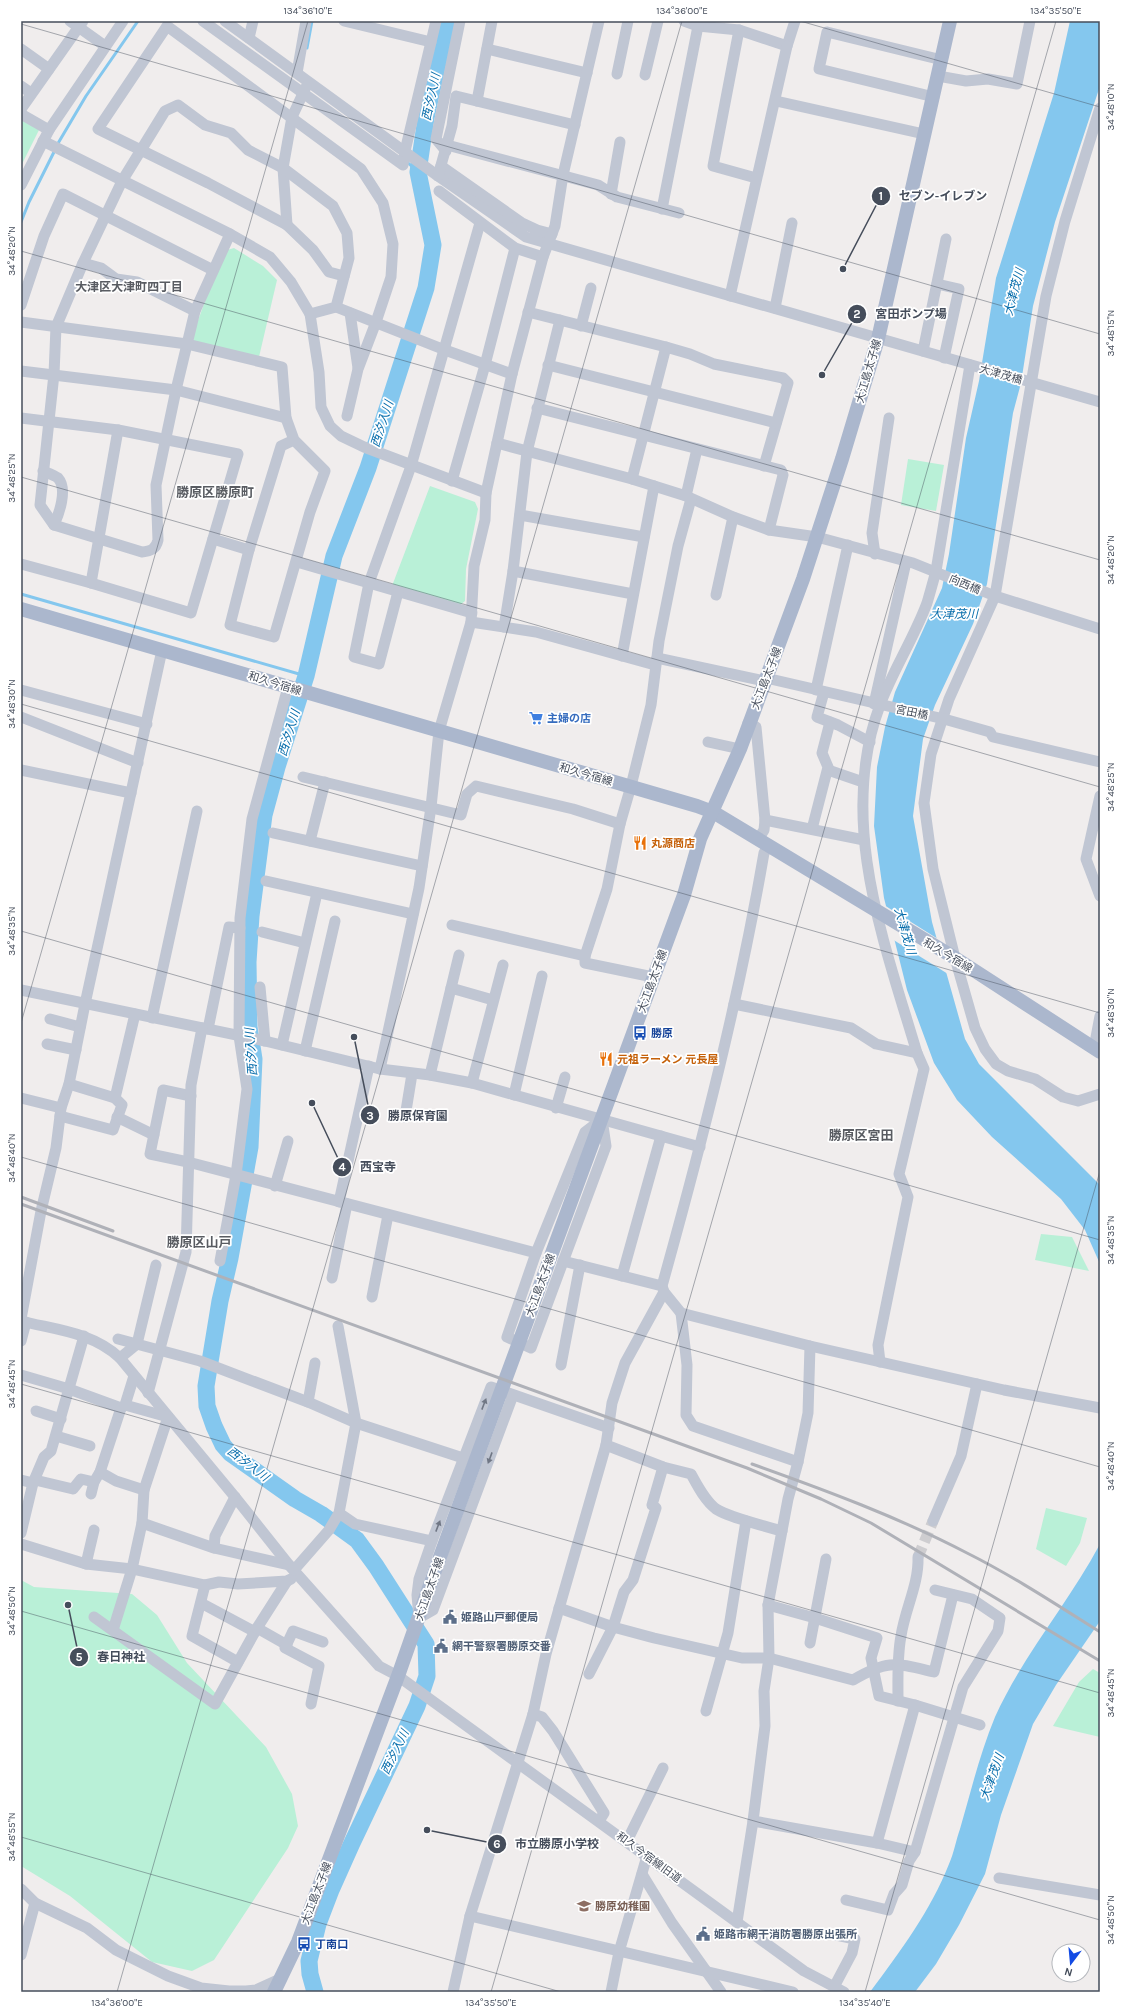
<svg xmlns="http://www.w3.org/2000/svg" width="1121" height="2013" viewBox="0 0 1121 2013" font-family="Karla,'Noto Sans JP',sans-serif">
<rect width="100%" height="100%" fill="#f0eded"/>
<g fill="#b9f0d7">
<path d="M21 119 39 130 21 166Z"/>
<path d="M234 248 263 266 277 280 259 357 195 343 192 337 216 271 227 250Z"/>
<path d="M908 459 944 465 936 511 901 505Z"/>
<path d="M430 486 475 502 478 509 466 569 465 601 460 605 392 586Z"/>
<path d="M1041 1234 1072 1237 1089 1271 1035 1260Z"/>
<path d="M1046 1508 1087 1518 1080 1543 1066 1566 1036 1549Z"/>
<path d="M21 1580 34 1587 132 1594 157 1615 187 1663 266 1747 292 1794 298 1826 288 1848 214 1960 192 1971 152 1962 70 1896 21 1866Z"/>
<path d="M1093 1669 1100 1673V1737L1053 1726 1079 1682Z"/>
</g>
<g fill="#84c7ee">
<path d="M1070 21H1100V86L1055 222 1033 306 1021 383 1013 413 987 584 973 624 935 705 923 739 913 816 932 922 965 1039 979 1064 1100 1185V1264L1085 1230 1061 1199 992 1137 957 1100 934 1063 907 990 884 898 874 826 877 767 885 727 895 692 942 588 949 554 966 438 979 381 996 278 1054 93Z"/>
<path d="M1100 1544V1621L1056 1685 1033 1724 1001 1815 985 1874 959 1925 936 1964 915 1992H870C900 1952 931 1910 949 1864 954 1853 956 1840 960 1829 971 1791 980 1753 995 1717 1023 1655 1068 1604 1100 1544Z"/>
</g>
<path fill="#f0eded" d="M884 905 938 939 948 974 892 939Z"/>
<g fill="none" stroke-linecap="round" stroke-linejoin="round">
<g stroke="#84c7ee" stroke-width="3">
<path d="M307 48 312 21"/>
<path d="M57 145 86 96 138 21"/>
<path d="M407 162 418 172"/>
<path d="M21 222 29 202 55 150"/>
<path d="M21 594 306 676"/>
</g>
<path stroke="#84c7ee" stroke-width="17" d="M315 1992 310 1974 309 1961 318 1924 331 1890 352 1843 417 1706 427 1676 426 1644 376 1566 357 1540 321 1514 295 1499 230 1453 223 1445 214 1426 207 1406 206 1386 220 1301 230 1258 250 1147 254 1059 249 1027 248 962 251 916 264 815 277 767 306 676 334 556 368 468 426 288 433 245 418 172 426 118 447 21"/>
<path stroke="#cecdd0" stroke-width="11" stroke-dasharray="11 5.5" stroke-linecap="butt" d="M918 1557 933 1521"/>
<g stroke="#c0c6d3" stroke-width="11">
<path d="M70 21 105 46"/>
<path d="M203 21 403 165 405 151 436 21"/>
<path d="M225 21 438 176 526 237 1100 402"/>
<path d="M344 21 431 42"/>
<path d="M684 21 698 26 739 30 787 46 795 21"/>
<path d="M739 30 713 166 756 178"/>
<path d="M249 38 253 21"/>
<path d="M21 49 49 69"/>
<path d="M487 49 587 73"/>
<path d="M297 73 306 21"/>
<path d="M617 74 628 21"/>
<path d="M645 75 658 21"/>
<path d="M938 76 966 81 988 79 1017 84 1030 21"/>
<path d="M21 86 31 93"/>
<path d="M934 97 819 69 827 32 942 60"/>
<path d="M477 101 492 21"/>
<path d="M776 101 924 134"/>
<path d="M1100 108 1065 221 1046 296 995 596 949 699 931 754 924 803 933 869 955 958 975 1028 985 1049 996 1064 1008 1071 1035 1079 1063 1097 1078 1101 1100 1094"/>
<path d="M21 109 83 21"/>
<path d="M21 114 49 130"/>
<path d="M43 141 230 234 270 257 291 282 310 314 319 372 321 407 330 426 341 436 364 447 486 493"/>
<path d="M447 145 598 185 617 197 679 213"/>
<path d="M446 151 436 139 460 21"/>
<path d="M441 166 522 223 537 230 552 234"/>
<path d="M438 176 452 126 456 96 575 125"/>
<path d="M21 185 49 130 123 21"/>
<path d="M439 191 515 248 543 257"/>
<path d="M611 194 620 142"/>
<path d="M662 209 698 26"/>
<path d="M287 225 283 168 292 117 306 87"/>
<path d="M230 234 195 311 176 390 156 485 158 540C156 549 151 551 142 552L54 525 40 505 54 374 56 327 83 263 122 181 165 111 178 105 205 125 231 133 248 150 283 168 333 206 347 233 349 258 336 307 310 314"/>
<path d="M83 263 101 268 116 279 137 282 195 311"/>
<path d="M344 276 329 272 313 250 287 225 208 183 98 129 167 26 361 169 383 203 393 244 391 277 376 322 358 369 347 416"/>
<path d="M937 284 959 289 944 358"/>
<path d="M730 296 787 46"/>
<path d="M21 305 44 236 63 194 213 270"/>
<path d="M336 307 445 350 512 374"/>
<path d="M775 308 792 223"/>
<path d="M528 312 666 347 690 354 714 364 783 378 788 383 764 466"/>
<path d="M350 313 358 368"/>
<path d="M21 322 187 344 282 367 286 418 294 440 325 471 310 512 274 637 230 625 249 550 281 446 294 440"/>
<path d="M581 326 591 288"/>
<path d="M923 351 946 239"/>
<path d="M548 365 776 423"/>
<path d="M21 371 176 390 286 418"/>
<path d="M537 408 781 470 783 475 769 530"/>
<path d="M21 418 118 430 238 454 191 613 91 583 21 564"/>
<path d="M497 443 632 479 686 496 733 517 769 530 817 537 913 563 995 596 1100 629"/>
<path d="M43 471C48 473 54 475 58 478 68 489 59 514 54 525"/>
<path d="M632 479 666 347"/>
<path d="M452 481 485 365 515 248"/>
<path d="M686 496 697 449"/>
<path d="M520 515 644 537"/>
<path d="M213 539 249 550"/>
<path d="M875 554 872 533 889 418"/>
<path d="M297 562 472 613"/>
<path d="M513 571 633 594"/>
<path d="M91 583 118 430"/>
<path d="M398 592 379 664 354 657 369 583 411 466 480 223"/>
<path d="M716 595 733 517"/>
<path d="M471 622 536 632 655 665"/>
<path d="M504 627 513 571 527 452 560 320"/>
<path d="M622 656 654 486"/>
<path d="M657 658 765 681"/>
<path d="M766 678 944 719 990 732 993 737 1100 762"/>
<path d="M21 690 147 724"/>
<path d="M816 690 848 545"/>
<path d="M824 692 817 717 838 725 870 742"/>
<path d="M874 704 906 562"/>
<path d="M21 717 138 763"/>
<path d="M748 723 756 727 765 820 764 830 759 838"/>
<path d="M708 742 740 749"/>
<path d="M21 770 131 793"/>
<path d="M828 770 863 782"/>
<path d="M303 777 461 815 467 794 476 786 573 809 620 824"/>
<path d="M1100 796 1086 859 1100 896"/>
<path d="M765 820 864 840"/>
<path d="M812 829 828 767 822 753 830 722"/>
<path d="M273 833 422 866"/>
<path d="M310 841 325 782"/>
<path d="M266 881 413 914"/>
<path d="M452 925 585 956"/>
<path d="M262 932 305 943"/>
<path d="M653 977 585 963V956L607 889 620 824 631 786 651 705 659 641 678 546 691 499"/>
<path d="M260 987 265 1041"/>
<path d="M451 988 493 1000"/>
<path d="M21 990 265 1041 380 1069 430 1075 472 1083 700 1147"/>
<path d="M734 1004 851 1028 876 1044 917 1053"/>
<path d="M152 1018 197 811"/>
<path d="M50 1019 80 1027"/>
<path d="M208 1029 229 927 240 928"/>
<path d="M47 1044 76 1050"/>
<path d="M282 1045 317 893"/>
<path d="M1094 1048 1100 1016"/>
<path d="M305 1051 335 921"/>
<path d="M380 1069 419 888 431 807 439 731 471 622 474 566 485 520 486 493 497 443 512 374 543 257 555 226 563 175 599 21"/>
<path d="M430 1075 459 955"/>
<path d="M472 1083 503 965"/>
<path d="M514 1095 542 976"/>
<path d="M191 1096 163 1090 150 1154 188 1162 536 1253"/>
<path d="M21 1098 61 1108"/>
<path d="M115 1098 135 1014"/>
<path d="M556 1108 565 1077"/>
<path d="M60 1116 113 1130 122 1105 115 1098 69 1084"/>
<path d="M117 1117 154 1135"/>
<path d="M405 1117 412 1074"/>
<path d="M602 1119 606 1146 531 1348 507 1337 536 1253 585 1132Z"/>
<path d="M275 1186 288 1141"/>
<path d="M339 1202 369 1066"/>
<path d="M220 1261 236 1175 247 1089 239 1036 240 918 252 819 288 687"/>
<path d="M563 1261 662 1286 664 1292 681 1313 810 1346 1004 1390 1100 1408"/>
<path d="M622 1276 661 1136"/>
<path d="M332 1278 347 1204"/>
<path d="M662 1286C702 1142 739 999 764 853L769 845"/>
<path d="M372 1297 388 1215"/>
<path d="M681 1313 687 1365 686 1415 693 1426 798 1462"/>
<path d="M21 1319 41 1211 56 1148 61 1108 69 1084 85 1004 162 650"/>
<path d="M21 1321C56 1330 92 1332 120 1358L235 1497 289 1565 379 1666 398 1676 804 1971 844 1992"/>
<path d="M118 1339 200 1361 308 1402 356 1423 463 1458"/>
<path d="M21 1341 26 1322"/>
<path d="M120 1358 137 1344 156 1265"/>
<path d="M880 1362 878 1345 908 1197 899 1174 924 1069 917 1053C884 942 837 820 880 705 893 670 914 638 927 603 930 593 933 582 936 571L970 365"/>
<path d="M561 1365 580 1265"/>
<path d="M21 1375 69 1389 121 1408 125 1405 134 1376"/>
<path d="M148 1393 186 1252 191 1085 202 1028"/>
<path d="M513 1395 433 1610 419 1618 417 1595 419 1579 432 1541 491 1387 609 1428"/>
<path d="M308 1402 315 1363"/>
<path d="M36 1411 61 1419"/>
<path d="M56 1436 90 1446"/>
<path d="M606 1445 663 1467 691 1474C697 1485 705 1501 716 1509 730 1518 765 1526 782 1531"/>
<path d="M100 1472 116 1481 144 1490"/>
<path d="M21 1480 33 1483"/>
<path d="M35 1480 73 1489 81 1479 94 1482"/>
<path d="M91 1494 94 1482 100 1472 121 1408"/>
<path d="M339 1513 355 1524 432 1541"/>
<path d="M933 1521 961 1456 977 1384"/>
<path d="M142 1523 214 1548 289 1565"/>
<path d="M21 1533 33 1483 44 1457 51 1451 84 1336"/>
<path d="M21 1544 86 1564 132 1569 205 1585 219 1582 238 1584 287 1581 291 1579"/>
<path d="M214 1548 215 1536 235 1497"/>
<path d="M86 1564 94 1530"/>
<path d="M294 1570 329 1530 339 1513 356 1423 338 1326"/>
<path d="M205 1585 192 1636 238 1662"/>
<path d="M201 1603 255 1632"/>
<path d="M768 1605 815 1618 877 1638 871 1658 879 1696 915 1705 980 1725"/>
<path d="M559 1608 613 1627 654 1638 742 1658H769L853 1680C888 1659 896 1663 934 1672L953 1595"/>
<path d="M94 1617 215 1704 257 1628 287 1581"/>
<path d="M257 1628 287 1645"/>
<path d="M113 1630 132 1569 142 1523 144 1490 168 1417 125 1405"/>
<path d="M810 1643 826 1559"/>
<path d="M589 1674 613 1627 624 1592 633 1580 656 1508 652 1505 663 1467"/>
<path d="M898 1701C898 1679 897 1657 901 1636 905 1609 919 1584 918 1557"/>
<path d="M311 1704 319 1666 285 1648 293 1631 323 1642"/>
<path d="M706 1711 728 1633 746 1521"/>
<path d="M533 1714 542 1717 553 1731 604 1813 599 1821"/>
<path d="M753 1821 877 1843 915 1852"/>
<path d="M627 1841 663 1768"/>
<path d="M877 1843 915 1705"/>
<path d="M642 1874 672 1923 721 1992"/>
<path d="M999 1878 1100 1895"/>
<path d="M21 1889 35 1903 87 1928 116 1950 168 1976 201 1988 229 1991H246L256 1990 280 1979"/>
<path d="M846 1900 888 1910 894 1894 902 1885 909 1861 915 1852 963 1687 998 1631 1000 1618 972 1599 935 1590"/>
<path d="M470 1916 793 1992"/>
<path d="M737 1922 753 1821 765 1726 764 1691 769 1658 768 1605 788 1499 798 1462 808 1413 810 1346"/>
<path d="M21 1955 35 1903"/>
<path d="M834 1987 852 1953 855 1939 836 1935"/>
<path d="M453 1992 470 1916 533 1714 546 1654 606 1445 612 1403 625 1363 664 1292"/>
<path d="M611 1992 619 1952 647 1856"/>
</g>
<g stroke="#abb7cd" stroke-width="14">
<path d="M21 609 697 806 713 812 955 958 1100 1052"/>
<path d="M274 1992 298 1942 398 1676 437 1565 684 895 700 839 740 749 803 579 842 459 878 339 950 21"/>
</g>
<g stroke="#afb1b8" stroke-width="3">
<path d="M21 1197 113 1231"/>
<path d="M21 1204 747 1468 821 1499 871 1523 1100 1661"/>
<path d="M752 1464C825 1490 898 1517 967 1553 1013 1576 1057 1605 1100 1632"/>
</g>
</g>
<defs><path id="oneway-solid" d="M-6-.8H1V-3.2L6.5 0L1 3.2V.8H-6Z"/></defs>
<g fill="#707785">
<use href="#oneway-solid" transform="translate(484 1404) rotate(-69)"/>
<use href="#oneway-solid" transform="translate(490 1458) rotate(110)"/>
<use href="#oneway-solid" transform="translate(438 1526) rotate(-69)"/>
</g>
<path fill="none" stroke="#454d5b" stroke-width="1" stroke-opacity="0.45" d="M800 21 1100 107M21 24 1100 334M21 251 1100 560M21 477 1100 787M21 704 1100 1013M21 931 1100 1240M21 1023 308 21M21 1157 1100 1467M21 1384 1100 1693M21 1611 1100 1920M21 1837 561 1992M117 1992 682 21M491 1992 1056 21M865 1992 1100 1171"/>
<defs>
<symbol id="supermarket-bare" viewBox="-9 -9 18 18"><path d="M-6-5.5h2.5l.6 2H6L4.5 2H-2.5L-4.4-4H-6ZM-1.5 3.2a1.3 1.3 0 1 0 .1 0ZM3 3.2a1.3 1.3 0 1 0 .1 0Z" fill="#3f7fe0" stroke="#fff" stroke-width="2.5" paint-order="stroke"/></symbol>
<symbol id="restaurant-bare" viewBox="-9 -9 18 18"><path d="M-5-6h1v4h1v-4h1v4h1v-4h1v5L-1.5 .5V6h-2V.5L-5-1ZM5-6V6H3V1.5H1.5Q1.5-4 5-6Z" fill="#e8710a" stroke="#fff" stroke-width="2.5" paint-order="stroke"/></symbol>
<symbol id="bus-bare" viewBox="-9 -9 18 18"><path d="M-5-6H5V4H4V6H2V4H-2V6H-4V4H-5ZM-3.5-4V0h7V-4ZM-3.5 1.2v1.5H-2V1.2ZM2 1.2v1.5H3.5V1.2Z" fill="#1a4fb4" stroke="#fff" stroke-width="2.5" paint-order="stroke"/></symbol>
<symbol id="civic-bare" viewBox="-9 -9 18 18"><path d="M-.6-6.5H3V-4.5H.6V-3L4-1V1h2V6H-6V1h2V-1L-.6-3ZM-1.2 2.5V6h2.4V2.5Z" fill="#5c6f8a" stroke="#fff" stroke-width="2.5" paint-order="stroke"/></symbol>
<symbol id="school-bare" viewBox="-9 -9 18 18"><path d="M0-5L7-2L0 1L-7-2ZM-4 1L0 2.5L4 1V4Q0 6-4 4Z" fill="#8d6e63" stroke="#fff" stroke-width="2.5" paint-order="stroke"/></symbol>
</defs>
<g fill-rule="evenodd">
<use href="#supermarket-bare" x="526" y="708" width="20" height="20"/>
<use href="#restaurant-bare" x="630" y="833" width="20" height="20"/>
<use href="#bus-bare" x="630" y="1023" width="20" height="20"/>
<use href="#restaurant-bare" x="596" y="1049" width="20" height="20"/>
<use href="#civic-bare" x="440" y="1607" width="20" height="20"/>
<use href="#civic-bare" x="431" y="1636" width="20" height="20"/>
<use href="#school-bare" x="574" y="1896" width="20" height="20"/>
<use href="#civic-bare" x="693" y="1924" width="20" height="20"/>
<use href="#bus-bare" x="294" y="1934" width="20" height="20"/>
</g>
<g text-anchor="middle" stroke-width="3.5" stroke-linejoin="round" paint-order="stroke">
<g font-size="11" fill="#454d5b" stroke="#fff">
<text transform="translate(868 371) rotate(-74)" y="4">大江島太子線</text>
<text transform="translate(1001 374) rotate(16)" y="4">大津茂橋</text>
<text transform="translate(965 584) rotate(23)" y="4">向西橋</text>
<text transform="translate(766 678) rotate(-69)" y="4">大江島太子線</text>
<text transform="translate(275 683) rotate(17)" y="4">和久今宿線</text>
<text transform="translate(912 712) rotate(12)" y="4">宮田橋</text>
<text transform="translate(586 774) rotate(16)" y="4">和久今宿線</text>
<text transform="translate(948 955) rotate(31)" y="4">和久今宿線</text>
<text transform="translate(652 981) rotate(-70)" y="4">大江島太子線</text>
<text transform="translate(540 1285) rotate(-70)" y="4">大江島太子線</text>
<text transform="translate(429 1589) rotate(-71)" y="4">大江島太子線</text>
<text transform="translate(649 1857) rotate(36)" y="4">和久今宿線旧道</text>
<text transform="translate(316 1893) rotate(-69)" y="4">大江島太子線</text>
</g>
<g font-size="11" font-weight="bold" fill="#366cbe" stroke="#fff" text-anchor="start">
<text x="547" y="722">主婦の店</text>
</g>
<g font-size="11" font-weight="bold" fill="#c56008" stroke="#fff" text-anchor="start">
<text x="651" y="847">丸源商店</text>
<text x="617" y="1063">元祖ラーメン 元長屋</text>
</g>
<g font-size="11" font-weight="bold" fill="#164399" stroke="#fff" text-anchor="start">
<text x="651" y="1037">勝原</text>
<text x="315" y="1948">丁南口</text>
</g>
<g font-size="11" font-weight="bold" fill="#4e5e75" stroke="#fff" text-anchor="start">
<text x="461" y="1621">姫路山戸郵便局</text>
<text x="452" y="1650">網干警察署勝原交番</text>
<text x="714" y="1938">姫路市網干消防署勝原出張所</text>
</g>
<g font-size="11" font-weight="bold" fill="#785e54" stroke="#fff" text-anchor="start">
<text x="595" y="1910">勝原幼稚園</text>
</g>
<g font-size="12" font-style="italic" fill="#076dab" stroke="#fff">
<text transform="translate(431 97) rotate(-78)" y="4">西汐入川</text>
<text transform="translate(1014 292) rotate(-75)" y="4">大津茂川</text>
<text transform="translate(382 424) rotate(-72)" y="4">西汐入川</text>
<text x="954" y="618">大津茂川</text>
<text transform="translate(289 733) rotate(-73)" y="4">西汐入川</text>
<text transform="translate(905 931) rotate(74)" y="4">大津茂川</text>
<text transform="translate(251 1052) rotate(-94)" y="4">西汐入川</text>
<text transform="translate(248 1464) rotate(37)" y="4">西汐入川</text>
<text transform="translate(395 1752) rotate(-64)" y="4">西汐入川</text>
<text transform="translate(992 1777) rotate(-70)" y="4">大津茂川</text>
</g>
<g font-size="12" font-weight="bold" fill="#595c62" stroke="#fff">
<text x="129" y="291">大津区大津町四丁目</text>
</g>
<g font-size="13" font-weight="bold" fill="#595c62" stroke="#fff">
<text x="215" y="497">勝原区勝原町</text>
<text x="861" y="1140">勝原区宮田</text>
<text x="199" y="1247">勝原区山戸</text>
</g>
</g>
<path fill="none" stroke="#454d5b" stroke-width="1.5" d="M843 269L881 196M822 375L857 314M354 1037L370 1115M312 1103L342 1167M68 1605L79 1657M427 1830L497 1844"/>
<g fill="#454d5b" stroke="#fff" stroke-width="1.5">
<circle cx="843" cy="269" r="4"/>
<circle cx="822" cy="375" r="4"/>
<circle cx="354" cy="1037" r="4"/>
<circle cx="312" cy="1103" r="4"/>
<circle cx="68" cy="1605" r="4"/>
<circle cx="427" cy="1830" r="4"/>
<circle cx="881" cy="196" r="10"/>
<circle cx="857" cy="314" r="10"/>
<circle cx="370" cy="1115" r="10"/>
<circle cx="342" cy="1167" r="10"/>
<circle cx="79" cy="1657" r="10"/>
<circle cx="497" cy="1844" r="10"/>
</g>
<g font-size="12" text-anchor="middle" font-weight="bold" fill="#fff">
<text x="881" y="200">1</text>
<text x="857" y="318">2</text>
<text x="370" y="1120">3</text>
<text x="342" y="1171">4</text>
<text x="79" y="1661">5</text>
<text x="497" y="1848">6</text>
</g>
<g font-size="12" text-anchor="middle" font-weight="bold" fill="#454d5b" stroke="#fff" stroke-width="3.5" stroke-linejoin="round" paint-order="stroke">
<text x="943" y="200">セブン-イレブン</text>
<text x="911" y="318">宮田ポンプ場</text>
<text x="418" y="1120">勝原保育園</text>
<text x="378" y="1171">西宝寺</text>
<text x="121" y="1661">春日神社</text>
<text x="557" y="1848">市立勝原小学校</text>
</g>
<rect width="1121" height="2013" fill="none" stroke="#ffffff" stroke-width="44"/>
<g transform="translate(1071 1963) rotate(196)"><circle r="19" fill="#ffffff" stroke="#b5b8bd"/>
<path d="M0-3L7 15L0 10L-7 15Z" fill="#134be4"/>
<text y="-6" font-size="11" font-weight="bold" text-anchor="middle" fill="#454d5b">N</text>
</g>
<rect x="22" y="22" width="1077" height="1969" fill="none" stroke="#454d5b" stroke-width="1.5"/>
<g font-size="10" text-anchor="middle" fill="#454d5b">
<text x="308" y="14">134°36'10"E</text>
<text x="682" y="14">134°36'00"E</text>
<text x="1056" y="14">134°35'50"E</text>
<text transform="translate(1110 107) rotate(-90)" y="4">34°48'10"N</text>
<text transform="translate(11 251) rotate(-90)" y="4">34°48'20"N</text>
<text transform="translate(1110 333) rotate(-90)" y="4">34°48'15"N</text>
<text transform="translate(11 478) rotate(-90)" y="4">34°48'25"N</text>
<text transform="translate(1110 560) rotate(-90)" y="4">34°48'20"N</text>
<text transform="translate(11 704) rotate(-90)" y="4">34°48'30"N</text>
<text transform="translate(1110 787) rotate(-90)" y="4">34°48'25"N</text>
<text transform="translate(11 931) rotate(-90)" y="4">34°48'35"N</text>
<text transform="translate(1110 1013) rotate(-90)" y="4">34°48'30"N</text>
<text transform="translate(11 1158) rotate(-90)" y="4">34°48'40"N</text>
<text transform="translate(1110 1240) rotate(-90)" y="4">34°48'35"N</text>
<text transform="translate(11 1384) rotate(-90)" y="4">34°48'45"N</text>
<text transform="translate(1110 1466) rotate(-90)" y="4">34°48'40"N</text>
<text transform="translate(11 1611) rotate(-90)" y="4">34°48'50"N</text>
<text transform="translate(1110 1693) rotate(-90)" y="4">34°48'45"N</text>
<text transform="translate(11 1837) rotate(-90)" y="4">34°48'55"N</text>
<text transform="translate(1110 1920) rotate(-90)" y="4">34°48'50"N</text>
<text x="117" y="2006">134°36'00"E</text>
<text x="491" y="2006">134°35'50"E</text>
<text x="865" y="2006">134°35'40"E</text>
</g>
</svg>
